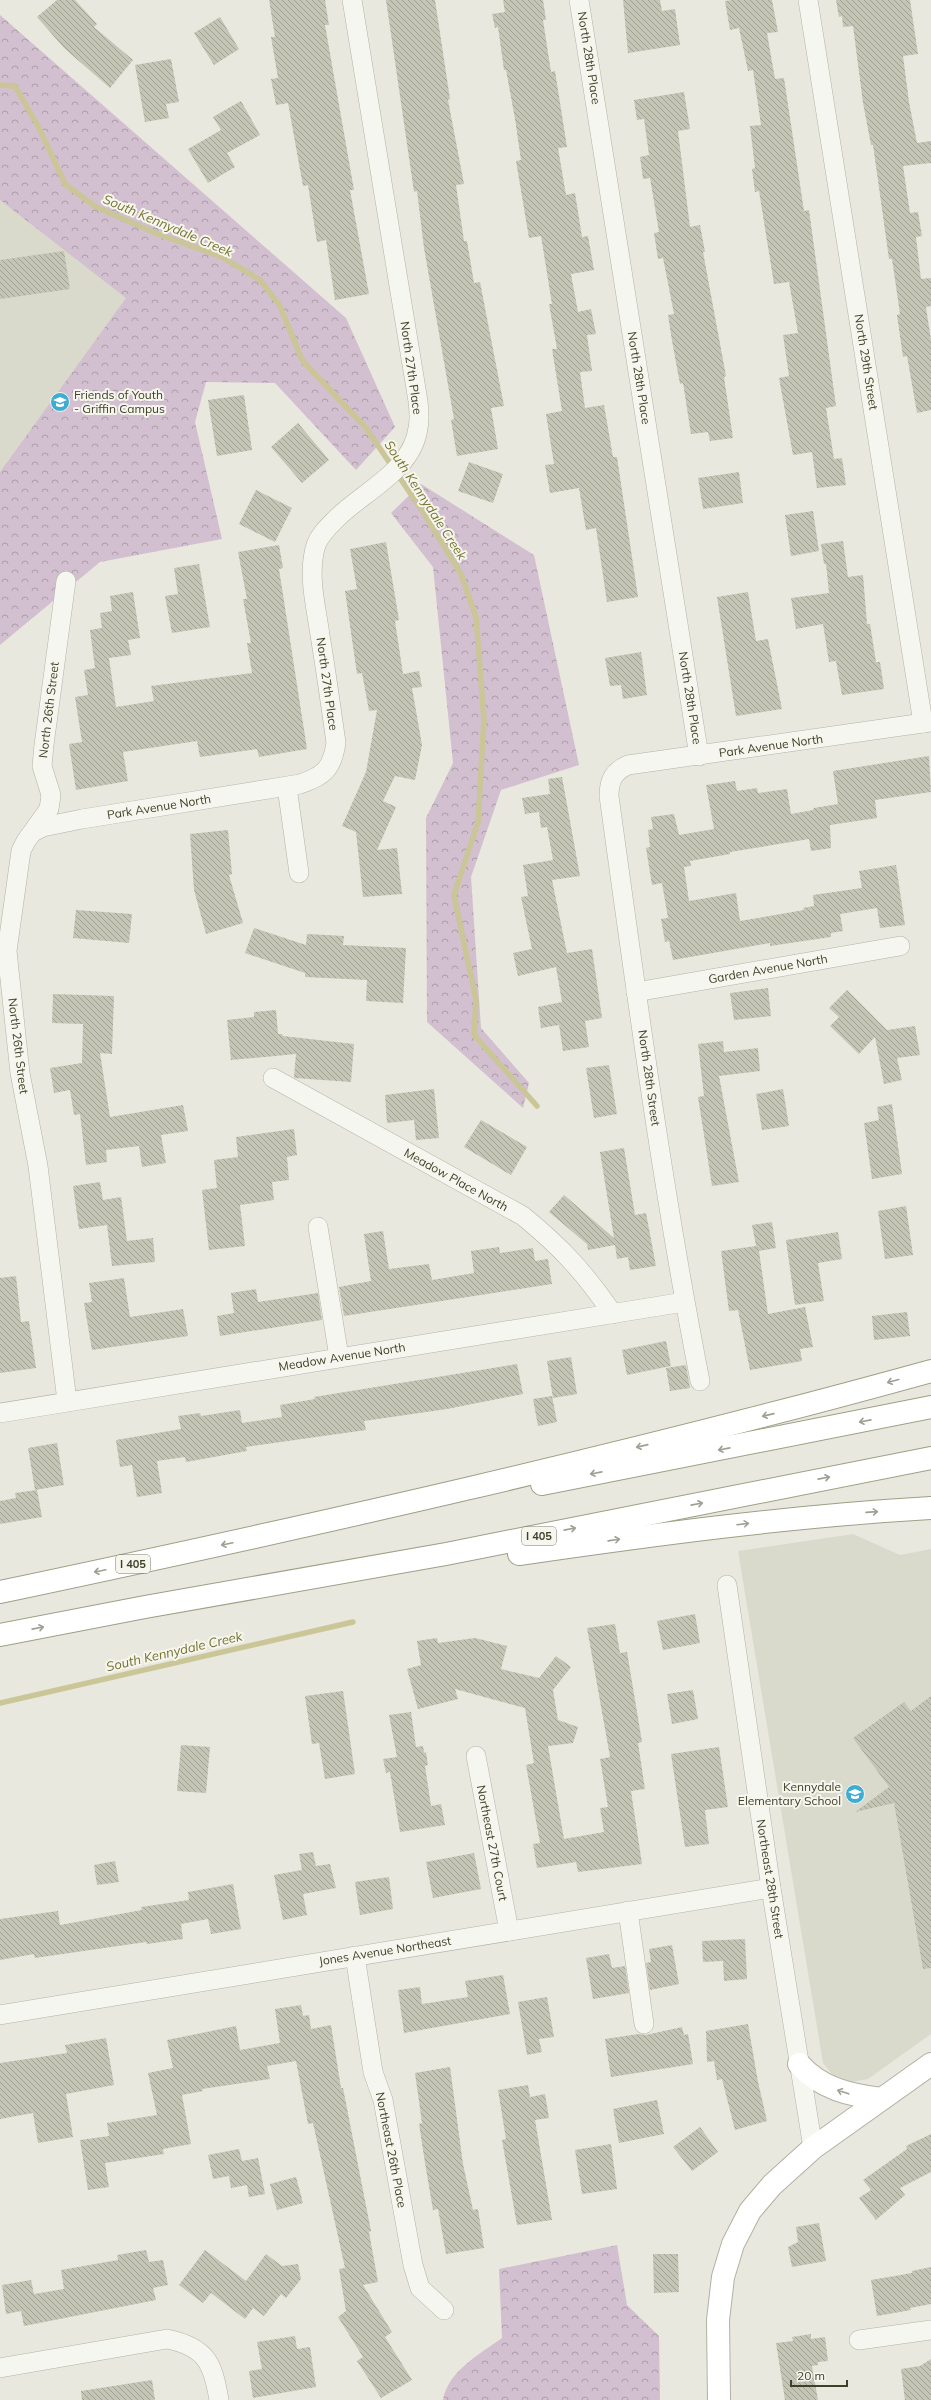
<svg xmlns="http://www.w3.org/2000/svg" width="931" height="2400" viewBox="0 0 931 2400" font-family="Mulish,sans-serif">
<defs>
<pattern id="forest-crowns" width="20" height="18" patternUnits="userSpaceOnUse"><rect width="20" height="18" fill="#d2bfcf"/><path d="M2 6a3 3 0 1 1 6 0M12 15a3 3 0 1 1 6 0" fill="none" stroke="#ac9da8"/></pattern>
<pattern id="building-back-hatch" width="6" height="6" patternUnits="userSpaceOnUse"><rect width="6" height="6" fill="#c5c5b5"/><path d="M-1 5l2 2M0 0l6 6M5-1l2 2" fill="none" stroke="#a1a193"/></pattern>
</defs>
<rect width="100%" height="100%" fill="#e8e8de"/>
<g fill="#dadacc">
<path d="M0 128 176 251 0 540Z"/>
<path d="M853 1534 900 1555 931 1549V2034L868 2079 851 2082 832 2074 823 2063 738 1551Z"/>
</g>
<g fill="url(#forest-crowns)">
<path d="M0 15 346 318 395 427 356 470 275 383 206 382 195 422 222 539 100 562 0 645V472L126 298 0 200Z"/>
<path d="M421 484 534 555 579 765 501 790 471 877 481 1028 529 1083 523 1108 427 1022 426 818 453 763 433 567 391 513Z"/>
<path d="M617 2245 627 2305 659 2336 660 2400H443C448 2371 480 2354 502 2338L499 2269Z"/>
</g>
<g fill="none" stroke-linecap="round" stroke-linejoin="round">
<g stroke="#cac697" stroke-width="5.5">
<path d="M0 85 15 86 39 128 65 184 96 207 158 234 222 257 260 280 280 306 302 360 366 428 423 512 461 574 476 617 484 720 478 822 454 895 476 1000 474 1035 537 1106"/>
<path d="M0 1703 353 1622"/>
</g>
</g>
<g fill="url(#building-back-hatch)">
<path d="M57 0H75L97 24 94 27 133 60 110 88 64 48 37 17Z"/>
<path d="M269 0H325L329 25H325L354 190H350L369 294 335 300 326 240 317 242 308 185 303 186 288 103 276 105 271 79 278 78 271 37H275Z"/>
<path d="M386 0H435L450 99 448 100 464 184 456 185 464 241H467L474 283 480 282 504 406 491 408 498 449 457 456 451 420 454 419 424 248 417 191 414 192Z"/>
<path d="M503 0H543L546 20H543L551 72 555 71 567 147 558 148 566 195 575 193 582 237 588 236 594 270 571 274 578 312 591 309 596 334 587 335 592 371 580 372 585 408 604 405 613 457H617L638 597 607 602 596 528 586 530 579 488 550 493 545 465 554 464 546 414 562 411 552 349H557L549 304H552L541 236 529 238 516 161 521 160 515 119 506 70H504L498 27 495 28 492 14 505 12Z"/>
<path d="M623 0H660L662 11 675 9 680 45 628 53Z"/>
<path d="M732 0H772L778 32 767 33 775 79 784 78 804 211 809 210 836 406 826 408 834 459 842 458 846 485 817 488 812 452 793 455 779 378 789 376 783 335 798 333 789 282 774 284 759 191 755 192 752 169 755 168 750 126 761 125 753 70 748 71 739 28 730 30 725 1Z"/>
<path d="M836 0H910L918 54 903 56 909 102 917 143 931 141V163L903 166 910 213 918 212 922 236 916 237 921 279 931 278V306L926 307 931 340V410L917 413 907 356 903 357 897 315 900 314 892 259H889L873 145H871L863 103 853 26 843 27 842 16 839 17Z"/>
<path d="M220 17 239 49 214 65 194 33Z"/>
<path d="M171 59 179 102 166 104 169 118 145 122 135 65Z"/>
<path d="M684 92 690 129 678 131 690 227 700 225 705 252H703L726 376 724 377 733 438 710 441 708 432 691 434 683 383 680 384 672 341 668 315 674 314 663 258 658 259 654 233 659 232 650 178 643 179 640 157 649 155 644 119 637 120 634 100Z"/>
<path d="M241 101 260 135 227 153 235 167 208 183 188 149 221 130 213 117Z"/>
<path d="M64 251 70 289 0 299V260Z"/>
<path d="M244 395 252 450 217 456 208 400Z"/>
<path d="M298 423 329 460 302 483 271 447Z"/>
<path d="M469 462 503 474 493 503 458 491Z"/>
<path d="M739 472 743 503 703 509 698 478Z"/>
<path d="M256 490 292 508 275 542 239 524Z"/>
<path d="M813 511 819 551 791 556 785 515Z"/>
<path d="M843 541 848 577 863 575 867 624H870L876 662H880L884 689 842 695 836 661 829 662 823 624 796 629 791 598 829 593 826 564H824L821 544Z"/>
<path d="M386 542 399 620 395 621 403 674 419 671 422 687 412 688 422 745 415 780 395 776 383 801 396 807 377 850 397 848 402 894 363 897 356 832 342 826 366 772 377 710 369 711 362 673 357 674 345 591 357 589 350 549Z"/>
<path d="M279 545 283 568 279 569 307 749 259 757 257 749 200 757 197 741 123 752 128 781 76 790 69 744 82 742 75 697 88 695 84 670 95 668 90 630 102 628 100 613 112 611 110 596 133 592 140 638 128 640 131 655 109 658 116 707 154 701 151 686 252 673 247 643H251L243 599H247L238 552Z"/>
<path d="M199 564 210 627 172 633 165 596 178 594 174 568Z"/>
<path d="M748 592 756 641 768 639 782 709 736 716 717 597Z"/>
<path d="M641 652 647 695 623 699 621 685 610 686 605 658Z"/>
<path d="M929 756 931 792 875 800 877 818 830 825 831 848 811 851 809 839 730 852V854L690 861 691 866 684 867 689 901 736 893 740 921 804 910 803 908 814 906 813 895 862 888 859 871 896 865 905 925 880 928 877 908 840 914 843 931 831 933V937L770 946V943L673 960 669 941 665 942 661 919 668 918 662 883 652 885 646 848 650 847 648 830 653 829 651 817 674 814 679 835 714 829 706 785 735 781 737 791 757 788 758 793 787 789 791 814 813 810 814 808 838 804 833 771Z"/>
<path d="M562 777 580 876 552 880 567 953 592 949 602 1018 585 1021 589 1047 563 1051 559 1025 541 1028 538 1007 562 1002 556 967 518 976 513 953 532 949 521 897 528 896 523 865 553 860 547 827 541 828 539 812 525 814 522 798 550 794 548 779Z"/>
<path d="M228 830 232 874 229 875 243 923 206 934 194 890 190 834Z"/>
<path d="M76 910 132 914 129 943 73 938Z"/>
<path d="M254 928 306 945 307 934 344 936 343 945 406 948 403 1003 366 1001 367 980 305 977V973L245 953Z"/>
<path d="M768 988 771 1016 734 1020 730 993Z"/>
<path d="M847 990 887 1030 915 1026 920 1055 897 1058 902 1080 884 1084 875 1037 859 1054 830 1026 839 1017 829 1008Z"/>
<path d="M53 994 114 996 112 1054 100 1053 110 1117 183 1105 188 1131 161 1135 166 1163 142 1167 139 1146 106 1150 107 1162 86 1165 80 1114 74 1115 70 1090 54 1093 50 1068 82 1063 83 1024 52 1023Z"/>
<path d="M276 1010 278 1034H282L283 1036 354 1044 351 1082 295 1078 294 1077 296 1054 231 1060 227 1020 254 1017V1012Z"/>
<path d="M723 1041 724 1052 758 1048 760 1071 719 1076 739 1182 712 1186 698 1097 704 1096 698 1044Z"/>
<path d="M609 1065 617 1114 594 1118 586 1068Z"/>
<path d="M434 1089 439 1138 416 1140 414 1120 387 1123 385 1095Z"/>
<path d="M783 1089 789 1126 762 1130 756 1094Z"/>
<path d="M892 1104 902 1174 872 1179 864 1123 879 1120 877 1107Z"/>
<path d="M481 1120 527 1147 511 1175 464 1147Z"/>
<path d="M294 1129 297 1155 287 1157 289 1180 272 1182 274 1200 240 1205 245 1246 209 1250 202 1190 217 1188 214 1160 238 1157 236 1137Z"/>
<path d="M624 1148 635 1215 646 1213 656 1266 630 1270 628 1257 617 1259 615 1245 588 1250 587 1244 549 1212 564 1195 614 1238 600 1152Z"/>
<path d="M100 1182 103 1200 121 1197 127 1241 153 1238 155 1262 112 1266 107 1225 79 1229 73 1186Z"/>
<path d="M906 1206 913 1255 885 1259 878 1211Z"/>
<path d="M772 1222 776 1248 759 1251 768 1314 805 1307 813 1347 800 1349 802 1361 750 1370 738 1310 729 1311 721 1251 756 1246 752 1225Z"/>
<path d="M383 1231 389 1269 429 1264 432 1280 474 1273 471 1251 499 1247 500 1253 533 1248 535 1261 548 1259 552 1284 344 1316 339 1287 371 1281 364 1234Z"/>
<path d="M838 1232 842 1259 818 1263 824 1301 795 1305 786 1240Z"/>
<path d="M16 1276 21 1322 29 1321 36 1368 0 1373V1278Z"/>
<path d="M124 1278 130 1317 183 1309 188 1336 92 1350 84 1303 92 1302 89 1283Z"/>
<path d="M256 1289 258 1302 318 1293 322 1320 220 1336 217 1316 234 1313 231 1293Z"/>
<path d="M907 1312 910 1336 874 1340 872 1316Z"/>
<path d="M666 1341 671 1366 627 1375 622 1350Z"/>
<path d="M571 1357 577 1394 553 1398 547 1361Z"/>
<path d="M517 1364 523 1394 447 1409 364 1421 366 1430 246 1447 247 1451 186 1462 185 1457 157 1461 162 1493 137 1497 132 1465 120 1467 116 1440 181 1429 178 1416 200 1413 201 1416 240 1410 242 1423 282 1417 280 1405 315 1399 314 1397Z"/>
<path d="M686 1365 690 1388 670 1391 666 1368Z"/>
<path d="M552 1396 557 1422 538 1426 533 1399Z"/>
<path d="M57 1443 64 1485 35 1490 28 1448Z"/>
<path d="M37 1490 42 1517 0 1524V1501L16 1498 15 1493Z"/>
<path d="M695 1614 700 1643 663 1650 657 1621Z"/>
<path d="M615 1624 620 1653 627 1652 642 1742 638 1743 645 1789 631 1791 642 1864 578 1872 576 1862 537 1868 533 1844 540 1843 526 1765 534 1763 525 1708 455 1689 458 1699 418 1709 407 1669 421 1665 417 1641 437 1638 438 1643 475 1638 507 1646 501 1669 539 1678 556 1656 571 1667 553 1690 558 1720 578 1727 573 1743 548 1746 564 1839 604 1832 600 1808 608 1807 600 1759 610 1757 587 1628Z"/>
<path d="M693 1690 698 1719 672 1724 667 1694Z"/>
<path d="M343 1691 355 1774 325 1779 319 1743 312 1744 305 1696Z"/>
<path d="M931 1696V1968L923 1969 894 1803 855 1812 889 1787 853 1738 904 1702 911 1711Z"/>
<path d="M411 1712 416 1747 423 1746 424 1753 426 1752 428 1765 425 1766 431 1806 441 1804 445 1825 400 1832 390 1772 386 1773 383 1759 397 1757 389 1715Z"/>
<path d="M181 1745 210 1747 206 1793 177 1791Z"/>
<path d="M719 1747 728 1807 705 1810 709 1844 685 1847 671 1754Z"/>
<path d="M313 1852 316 1866 330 1864 336 1888 303 1894 307 1915 283 1920 274 1875 302 1870 299 1854Z"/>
<path d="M474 1853 481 1889 433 1898 426 1862Z"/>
<path d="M115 1861 119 1882 97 1885 94 1865Z"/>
<path d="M389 1877 393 1909 360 1915 355 1882Z"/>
<path d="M233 1884 241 1929 211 1934 208 1919 181 1924 183 1939 147 1944 146 1942 35 1958 34 1954 0 1960V1919L58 1911 60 1925 142 1910 141 1907 189 1900 188 1892Z"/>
<path d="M745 1939 747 1979 724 1981 723 1961 703 1962 702 1941Z"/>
<path d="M672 1945 679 1984 650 1990 646 1963 651 1962 649 1949Z"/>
<path d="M609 1954 612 1968 625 1966 629 1993 593 1999 586 1958Z"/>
<path d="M503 1975 510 2014 404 2033 398 1990 420 1987 422 2004 468 1997 465 1981Z"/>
<path d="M547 1997 554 2037 539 2039 542 2052 527 2055 518 2002Z"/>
<path d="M301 2005 303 2016 309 2015 311 2029 331 2025 341 2088H343L371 2231 369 2232 378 2282 363 2285 392 2332 385 2337 412 2380 381 2398 357 2361 363 2357 338 2317 346 2311 339 2269 345 2268 313 2123 308 2124 296 2061 267 2066 270 2079 202 2089 203 2091 182 2095 191 2144 163 2149 164 2154 105 2163 109 2187 88 2190 80 2140 109 2136 107 2123 157 2115 148 2073 173 2068 167 2040 236 2026 240 2050 280 2043 275 2009Z"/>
<path d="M748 2024 758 2082 767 2121 735 2130 722 2079 717 2080 714 2061 707 2062 706 2031Z"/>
<path d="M682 2027 684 2035 688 2034 693 2064 611 2077 605 2039 639 2034 646 2035Z"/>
<path d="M106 2038 114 2085 66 2094 73 2137 38 2143 33 2113 0 2119V2063L67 2053 65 2045Z"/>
<path d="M450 2067 463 2164 473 2210 478 2209 484 2248 446 2254 438 2209 433 2210 425 2163 419 2124 422 2123 415 2073Z"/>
<path d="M528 2085 530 2097 545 2094 549 2118 535 2120 552 2220 517 2225 502 2140 506 2139 498 2090Z"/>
<path d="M657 2100 664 2134 619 2143 613 2109Z"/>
<path d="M700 2127 718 2152 692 2171 673 2147Z"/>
<path d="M931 2134V2172L900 2188 905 2195 876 2220 859 2198 871 2190 863 2180 907 2149 906 2146Z"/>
<path d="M611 2144 617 2189 582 2194 575 2150Z"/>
<path d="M239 2149 242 2161 258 2158 265 2194 249 2197 247 2185 231 2188 229 2176 213 2179 208 2155Z"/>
<path d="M296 2177 303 2203 277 2210 270 2184Z"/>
<path d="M819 2223 826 2261 792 2267 788 2247 798 2242 796 2227Z"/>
<path d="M146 2250 149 2262 163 2260 168 2285 153 2288 156 2300 24 2326 21 2311 6 2314 2 2285 31 2280 34 2294 64 2289 61 2270 118 2260 117 2255Z"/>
<path d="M205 2250 246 2281 266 2254 282 2266 298 2264 301 2279 286 2298 281 2294 264 2316 253 2308 245 2319 211 2293 203 2303 179 2285Z"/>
<path d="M653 2254H678L679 2292 654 2293Z"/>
<path d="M931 2267V2304L910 2308 911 2310 877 2316 871 2280 912 2273V2271Z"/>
<path d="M811 2334V2339L825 2337 828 2361 818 2362V2365L812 2366 818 2400H785L776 2343 793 2341 792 2337Z"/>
<path d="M295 2336 297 2349 310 2347 316 2387 253 2398 249 2371 262 2369 257 2342Z"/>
<path d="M931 2359V2400H905L901 2369 920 2366Z"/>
<path d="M152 2380 155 2400H82L81 2391Z"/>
</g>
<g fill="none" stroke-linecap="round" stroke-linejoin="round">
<defs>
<g id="street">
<path d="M579 0 699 756"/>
<path d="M808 0 923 723"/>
<path d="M66 581 44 745 42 766 51 795 49 809 26 841 21 851 7 951 20 1073 38 1166 67 1401"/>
<path d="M287 787 299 873"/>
<path d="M33 832 43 827 82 819 300 784C324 776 332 769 336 743 331 707 326 671 320 635 316 606 307 574 316 545 320 534 329 526 337 518 363 492 413 470 418 428 420 419 419 410 418 401L352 0"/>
<path d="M636 992 900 946"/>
<path d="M273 1078 523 1216C562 1248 584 1272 613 1314"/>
<path d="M318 1227 339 1357"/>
<path d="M700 1381C662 1187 636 991 609 796 609 780 614 771 628 765L931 722"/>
<path d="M0 1413 684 1302"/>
<path d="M727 1585 771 1888 813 2148"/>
<path d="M476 1756 509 1931"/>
<path d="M628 1911 644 2024"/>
<path d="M355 1956 373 2072 383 2100 413 2265 420 2288 444 2310"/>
<path d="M0 2015 771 1888"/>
<path d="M859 2340 931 2330"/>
<path d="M0 2368 167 2339C206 2347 213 2363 219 2400"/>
</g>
<g id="secondary">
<path d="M799 2064C821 2089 850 2095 881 2099"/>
<path d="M719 2400 718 2320 723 2277 733 2244 750 2211 772 2185 813 2148 931 2064"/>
</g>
<g id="highway">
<path d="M542 1484 931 1407"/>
<path d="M519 1554C657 1534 792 1516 931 1508"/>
<path d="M0 1592C312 1526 624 1456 931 1371"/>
<path d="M0 1635 145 1607 446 1554 931 1458"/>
</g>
</defs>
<use href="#street" stroke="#b2b2a3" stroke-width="20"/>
<use href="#secondary" stroke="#b2b2a3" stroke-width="24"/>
<use href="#highway" stroke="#9f9f85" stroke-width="24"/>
<use href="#street" stroke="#f6f6f1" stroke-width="19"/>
<use href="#secondary" stroke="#fff" stroke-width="22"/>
<use href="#highway" stroke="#fff" stroke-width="22"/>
</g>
<defs><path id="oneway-shaft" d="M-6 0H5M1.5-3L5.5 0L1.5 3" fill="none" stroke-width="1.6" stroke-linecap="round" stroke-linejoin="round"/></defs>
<g stroke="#9ea093">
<use href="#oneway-shaft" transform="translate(893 1381) rotate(165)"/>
<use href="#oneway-shaft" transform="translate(768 1415) rotate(167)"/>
<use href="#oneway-shaft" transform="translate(865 1421) rotate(169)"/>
<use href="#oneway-shaft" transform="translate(642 1446) rotate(167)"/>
<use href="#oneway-shaft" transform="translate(724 1449) rotate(169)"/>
<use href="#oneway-shaft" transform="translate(596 1473) rotate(169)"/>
<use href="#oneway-shaft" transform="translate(824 1478) rotate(-11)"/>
<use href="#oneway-shaft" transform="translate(697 1504) rotate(-11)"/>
<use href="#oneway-shaft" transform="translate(872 1512) rotate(-4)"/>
<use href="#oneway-shaft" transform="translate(743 1524) rotate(-7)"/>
<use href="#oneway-shaft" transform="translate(570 1529) rotate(-11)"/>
<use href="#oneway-shaft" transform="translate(614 1540) rotate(-8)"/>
<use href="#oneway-shaft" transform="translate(227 1544) rotate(168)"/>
<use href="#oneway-shaft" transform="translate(100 1571) rotate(168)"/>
<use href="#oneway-shaft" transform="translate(38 1628) rotate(-11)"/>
<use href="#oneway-shaft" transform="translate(843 2092) rotate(-162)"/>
</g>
<defs>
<symbol id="school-disc" viewBox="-11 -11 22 22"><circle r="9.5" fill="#3eacd3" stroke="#f6f6ee"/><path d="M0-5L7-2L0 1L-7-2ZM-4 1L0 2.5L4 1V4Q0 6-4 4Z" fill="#fff"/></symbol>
</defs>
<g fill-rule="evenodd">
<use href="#school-disc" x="49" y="391" width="22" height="22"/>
<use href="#school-disc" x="844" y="1783" width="22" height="22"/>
</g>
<g text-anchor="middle" stroke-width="4" stroke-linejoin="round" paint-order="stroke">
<g fill="#f6f6ee" stroke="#757763" stroke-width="1">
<rect x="522" y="1527" width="34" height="18" rx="3"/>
<rect x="116" y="1555" width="34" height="18" rx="3"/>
</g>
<g font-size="11" font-weight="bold" fill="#3e4027">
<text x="539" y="1540">I 405</text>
<text x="133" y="1568">I 405</text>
</g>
<g font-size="12" fill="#3e4027" stroke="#f6f6ee">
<text transform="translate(589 58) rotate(81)" y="4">North 28th Place</text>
<text transform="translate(866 362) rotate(81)" y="4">North 29th Street</text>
<text transform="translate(411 368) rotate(82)" y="4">North 27th Place</text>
<text transform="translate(639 378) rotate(81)" y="4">North 28th Place</text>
<text transform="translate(327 684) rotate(82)" y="4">North 27th Place</text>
<text transform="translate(690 698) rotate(81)" y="4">North 28th Place</text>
<text transform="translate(49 710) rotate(-83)" y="4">North 26th Street</text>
<text transform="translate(771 746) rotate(-8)" y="4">Park Avenue North</text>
<text transform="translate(159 807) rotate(-9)" y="4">Park Avenue North</text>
<text transform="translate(768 969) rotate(-10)" y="4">Garden Avenue North</text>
<text transform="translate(18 1046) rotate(83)" y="4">North 26th Street</text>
<text transform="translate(649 1078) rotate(82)" y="4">North 28th Street</text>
<text transform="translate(456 1180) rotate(29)" y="4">Meadow Place North</text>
<text transform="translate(342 1357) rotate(-9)" y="4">Meadow Avenue North</text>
<text transform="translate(492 1843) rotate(79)" y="4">Northeast 27th Court</text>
<text transform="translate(770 1879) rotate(81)" y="4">Northeast 28th Street</text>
<text transform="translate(385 1951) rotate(-9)" y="4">Jones Avenue Northeast</text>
<text transform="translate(391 2150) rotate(79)" y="4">Northeast 26th Place</text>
</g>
<g font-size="12" fill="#3e4027" stroke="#f6f6ee" text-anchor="start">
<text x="74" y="399">Friends of Youth<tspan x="74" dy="14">- Griffin Campus</tspan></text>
<text x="841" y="1791" text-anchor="end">Kennydale<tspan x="841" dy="14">Elementary School</tspan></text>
</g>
<g font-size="13" font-style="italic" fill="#75722f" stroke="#f6f6ee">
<text transform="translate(168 225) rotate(23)" y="5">South Kennydale Creek</text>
<text transform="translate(426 500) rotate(57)" y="5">South Kennydale Creek</text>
<text transform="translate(174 1651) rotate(-13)" y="5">South Kennydale Creek</text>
</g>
</g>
<path d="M791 2380v6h56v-6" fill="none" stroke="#3e4027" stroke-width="2"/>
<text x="797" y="2380" font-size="12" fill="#3e4027" stroke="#f6f6ee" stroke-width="3" paint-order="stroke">20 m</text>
</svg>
